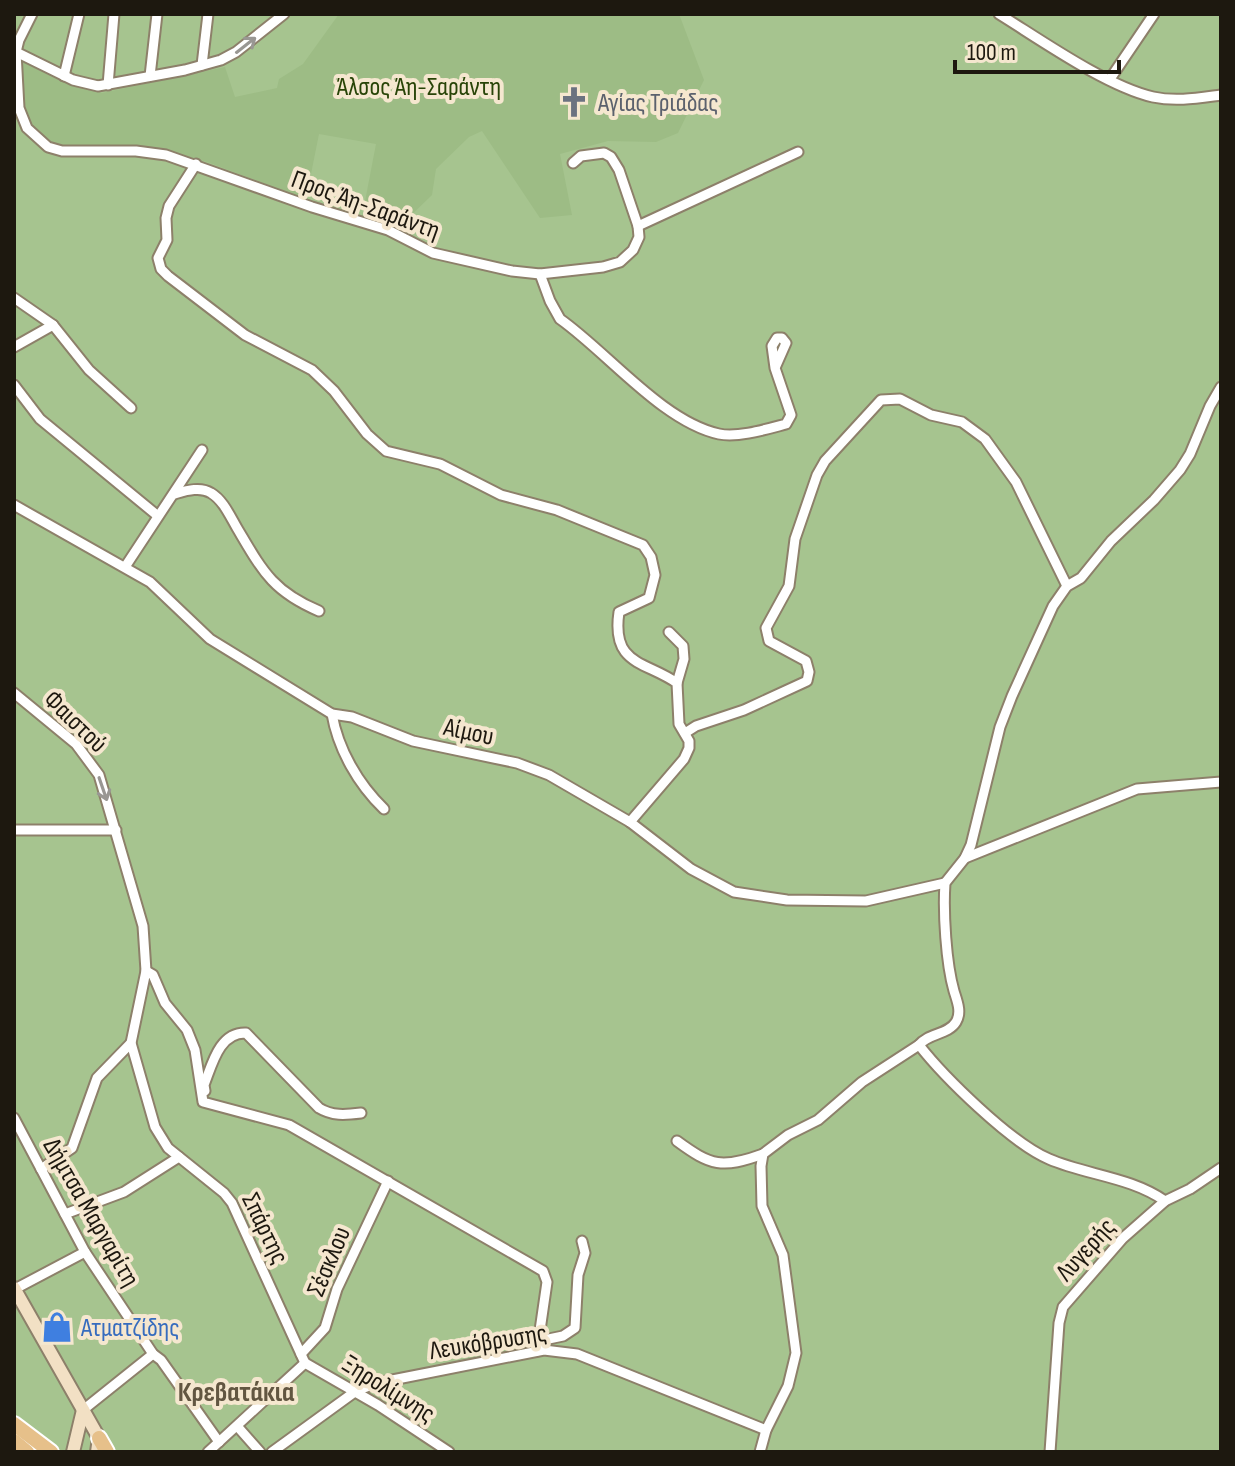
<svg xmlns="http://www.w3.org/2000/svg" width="1235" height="1466" viewBox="0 0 1235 1466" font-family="'Sofia Sans Condensed',sans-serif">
<rect width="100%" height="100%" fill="#f5e7cf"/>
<rect fill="#a6c48f" x="14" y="14" width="1207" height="1438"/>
<path fill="#9dbc85" d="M339 14H679L704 80 678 133 656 142 608 141 560 154 572 215 540 218 482 131 469 137 436 169 432 195 399 227 362 217 376 144 319 134 306 199 207 162 156 148 62 146 42 138 25 114 22 62 72 86 102 93 225 67 235 97 277 88 279 79 303 64Z"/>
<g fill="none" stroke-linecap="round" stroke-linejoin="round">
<defs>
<g id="minor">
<path d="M32 14 19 40 16 52 19 108 27 128 48 147 62 151H136L166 155 312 207 388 230 433 253 512 271 540 274 603 267 620 262 633 250 639 237 638 226 619 170 611 157 604 153 581 156 573 163"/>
<path d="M999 14C1041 40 1106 86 1153 97 1176 102 1198 98 1221 95"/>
<path d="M14 51 73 80 98 86 185 70 221 60 236 52 284 14"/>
<path d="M202 65 208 14"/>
<path d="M64 76 79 14"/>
<path d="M150 76 157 14"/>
<path d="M1110 79 1154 14"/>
<path d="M108 85 114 14"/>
<path d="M196 164 169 206 166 218 167 240 158 258 161 269 168 276 245 335 312 370 334 391 367 434 386 451 440 464 501 495 557 510 643 545 651 557 655 575 649 598 619 612C611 666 646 661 677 683L679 724 689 741V748L684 759 630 822"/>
<path d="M638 226 798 152"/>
<path d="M540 274 550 301 560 319C607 352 663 422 719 434 738 438 767 429 786 424L791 415 775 368 786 343 782 338H777L772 346 775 368"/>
<path d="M14 298 53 325 89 370 131 408"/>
<path d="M14 347 53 325"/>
<path d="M14 385 40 419 158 516"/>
<path d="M174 494C185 491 200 486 211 493 223 500 230 516 237 528 262 570 272 591 319 611"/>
<path d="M14 505 150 582 210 639 332 714 352 717 413 741 517 763 549 775 630 822 691 869 734 892 787 900 866 901 945 883"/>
<path d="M125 567 202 450"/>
<path d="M669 632 683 646 684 659 677 683"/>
<path d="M14 693 76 744 99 775 143 926 146 971 131 1043 155 1127 168 1148 224 1193 232 1203 305 1363"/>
<path d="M332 714C338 749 358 784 384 809"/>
<path d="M685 733 696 726 744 710 807 681 809 672 806 661 769 641 766 628 789 586 795 539 817 475 825 461 881 400 900 399 931 415 962 422 985 439 1016 482 1067 586"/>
<path d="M14 830H116"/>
<path d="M965 858 1137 789 1221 782"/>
<path d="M146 971 153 975 165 1003 187 1030 195 1050 203 1102 289 1125 543 1271 547 1282 537 1351"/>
<path d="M205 1091 204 1085C212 1065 219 1032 246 1033L319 1108C332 1116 345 1115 361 1113"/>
<path d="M14 1118 85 1252 153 1354 161 1360 219 1442"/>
<path d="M677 1141C711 1166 722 1169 763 1154"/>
<path d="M41 1169 72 1148 97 1078 131 1043"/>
<path d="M1165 1201C1131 1177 1086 1175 1049 1159 1011 1143 944 1077 919 1045 928 1033 948 1035 956 1022 962 1012 957 1001 954 991 946 963 943 912 945 883L965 858 971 845 1000 727 1012 696 1053 606 1067 586 1081 578 1111 541 1154 500 1180 470 1190 454 1210 406 1221 387"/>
<path d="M65 1214 124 1192 179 1157"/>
<path d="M15 1289 85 1252"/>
<path d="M539 1341 563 1336 575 1328 578 1275 585 1253 582 1241"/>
<path d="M301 1354 325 1328 337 1289 388 1181"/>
<path d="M305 1363 378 1405 449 1452"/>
<path d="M83 1410 153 1354"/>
<path d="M237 1426 260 1452"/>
<path d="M208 1452 305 1363"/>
<path d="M272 1452 356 1391 377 1383 544 1350 577 1354 766 1430"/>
<path d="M760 1452 766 1430 788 1386 796 1353 783 1255 762 1206 761 1166 763 1154 788 1135 818 1120 862 1082 919 1045"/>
<path d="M1050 1452 1059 1323 1063 1307 1123 1238 1165 1201 1190 1189 1221 1168"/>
</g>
<g id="secondary">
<path d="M14 1288 99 1438 97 1452"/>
<path d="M73 1452 83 1410"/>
</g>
<g id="primary">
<path d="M14 1424 51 1452"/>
<path d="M99 1438 107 1452"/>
<path d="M14 1441 27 1452"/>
</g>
</defs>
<use href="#minor" stroke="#8d806a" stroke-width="13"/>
<use href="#secondary" stroke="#8d806a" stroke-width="16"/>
<use href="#primary" stroke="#fff" stroke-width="18"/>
<use href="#minor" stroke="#fff" stroke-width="9"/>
<use href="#secondary" stroke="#f2e0c4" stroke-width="12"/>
<use href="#primary" stroke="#e6c08a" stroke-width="14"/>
</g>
<defs><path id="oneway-shaft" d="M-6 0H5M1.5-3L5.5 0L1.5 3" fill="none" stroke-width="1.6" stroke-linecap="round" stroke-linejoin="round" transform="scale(2)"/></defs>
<g stroke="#999793">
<use href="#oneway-shaft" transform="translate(246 45) rotate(-38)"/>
<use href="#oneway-shaft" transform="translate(103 789) rotate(71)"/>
</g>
<defs>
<symbol id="church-bare" viewBox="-9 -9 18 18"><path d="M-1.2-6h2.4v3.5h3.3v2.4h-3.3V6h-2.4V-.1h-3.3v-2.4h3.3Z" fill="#6b7280" stroke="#f5e7cf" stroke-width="2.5" paint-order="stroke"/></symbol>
<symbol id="shop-bare" viewBox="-9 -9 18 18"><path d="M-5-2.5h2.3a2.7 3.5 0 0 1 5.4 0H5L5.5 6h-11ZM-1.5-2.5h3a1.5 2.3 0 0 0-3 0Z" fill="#3f7fe0" stroke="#f5e7cf" stroke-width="2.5" paint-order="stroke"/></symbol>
</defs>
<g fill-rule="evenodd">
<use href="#church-bare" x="552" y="80" width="44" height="44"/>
<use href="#shop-bare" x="35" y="1305" width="44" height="44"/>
</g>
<g text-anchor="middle" stroke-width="8" stroke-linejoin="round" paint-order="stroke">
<g font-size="26" fill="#284407" stroke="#f5e7cf">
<text x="419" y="95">Άλσος Άη-Σαράντη</text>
</g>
<g font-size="26" fill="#5b616d" stroke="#f5e7cf" text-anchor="start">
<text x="598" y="111">Αγίας Τριάδας</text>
</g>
<g font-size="26" fill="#1d180f" stroke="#f5e7cf">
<text transform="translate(366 204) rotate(20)" y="9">Προς Άη-Σαράντη</text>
<text transform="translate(76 721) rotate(44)" y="9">Φαιστού</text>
<text transform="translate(469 731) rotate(12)" y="9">Αίμου</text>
<text transform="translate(92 1212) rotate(60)" y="9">Δήμτσα Μαργαρίτη</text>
<text transform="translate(266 1228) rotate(64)" y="9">Σπάρτης</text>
<text transform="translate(1085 1249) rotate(-48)" y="9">Λυγερής</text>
<text transform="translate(328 1261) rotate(-67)" y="9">Σέσκλου</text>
<text transform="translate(488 1341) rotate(-9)" y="9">Λευκόβρυσης</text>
<text transform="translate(389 1388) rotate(32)" y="9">Ξηρολίμνης</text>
</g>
<g font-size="26" fill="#366cbe" stroke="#f5e7cf" text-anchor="start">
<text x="81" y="1336">Ατματζίδης</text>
</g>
<g font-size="28" font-weight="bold" fill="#625641" stroke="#f5e7cf">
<text x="236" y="1401">Κρεβατάκια</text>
</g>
</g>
<rect width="1235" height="1466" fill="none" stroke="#1d180f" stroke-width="32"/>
<path d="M955 60v12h164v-12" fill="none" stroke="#1d180f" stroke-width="4"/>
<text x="967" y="60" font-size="24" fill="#1d180f" stroke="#f5e7cf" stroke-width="6" paint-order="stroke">100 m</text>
</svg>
